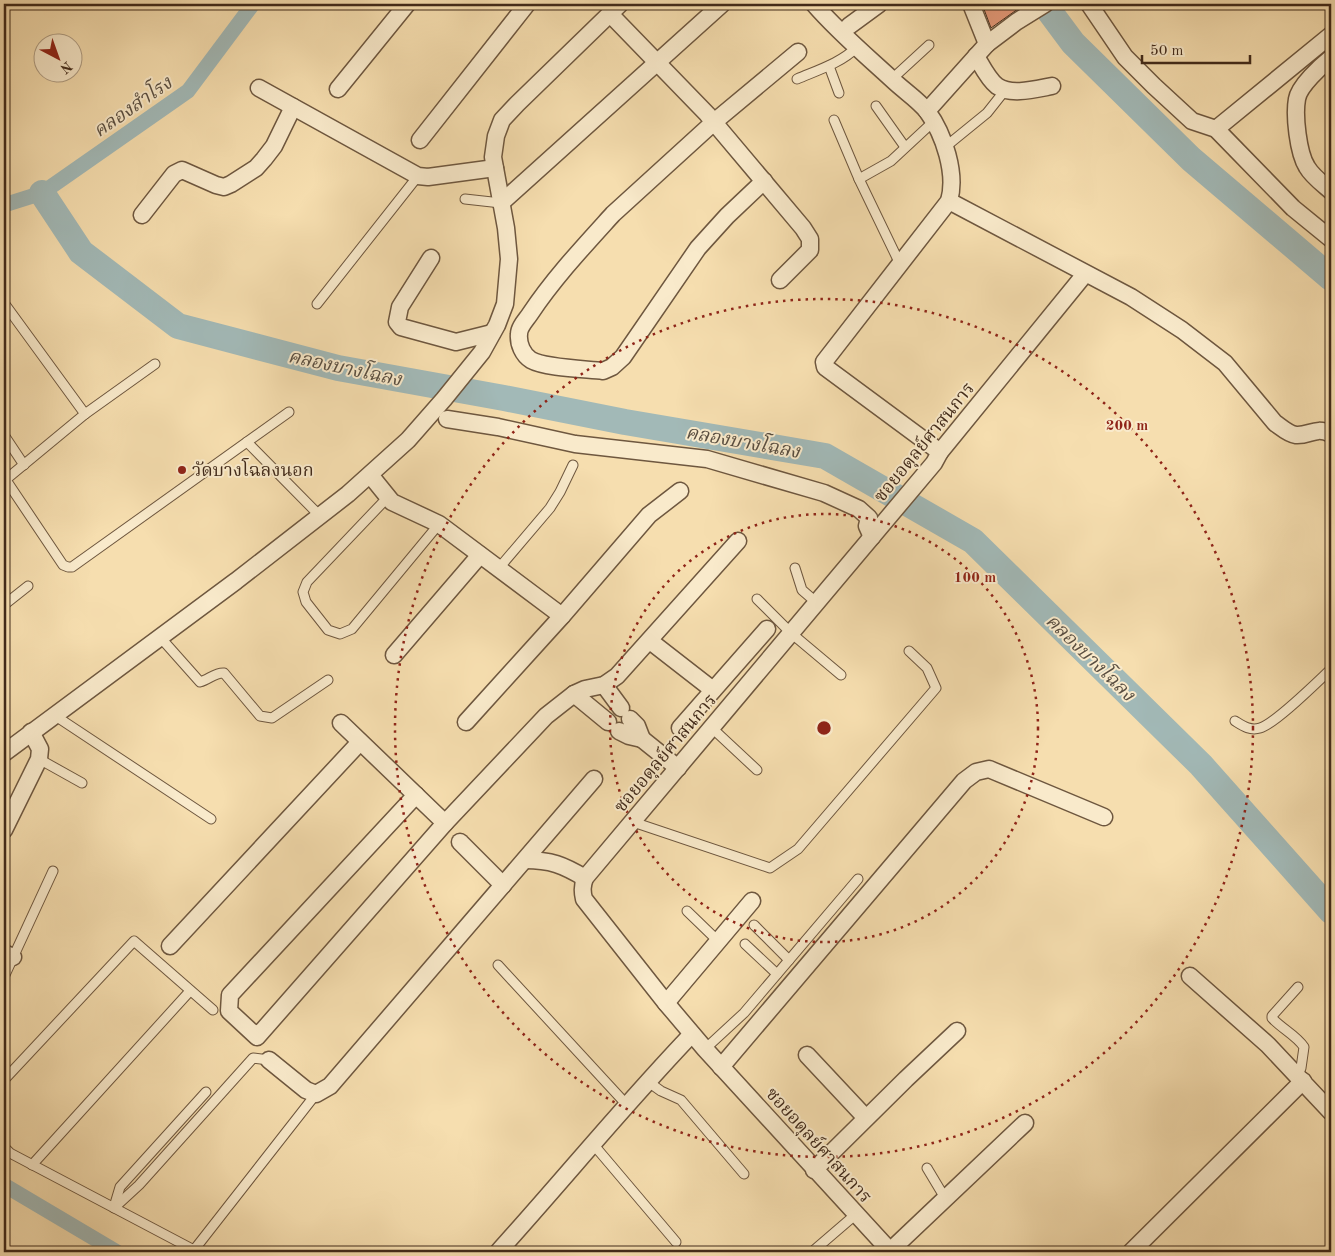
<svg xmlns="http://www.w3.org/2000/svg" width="1335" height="1256" viewBox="0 0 1335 1256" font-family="'Old Standard TT','Noto Serif Thai',serif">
<rect width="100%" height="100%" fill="#f6deaf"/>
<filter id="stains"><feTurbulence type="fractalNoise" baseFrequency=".004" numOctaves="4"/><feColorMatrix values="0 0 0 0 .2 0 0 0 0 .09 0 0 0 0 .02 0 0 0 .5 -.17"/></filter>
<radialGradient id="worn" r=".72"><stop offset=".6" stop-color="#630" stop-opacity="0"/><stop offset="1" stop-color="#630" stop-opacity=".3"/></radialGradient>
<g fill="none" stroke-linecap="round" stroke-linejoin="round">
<g stroke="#a2b9b7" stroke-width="15">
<path d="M4 205 42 193 188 91 253 4"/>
<path d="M4 1185 117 1252"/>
</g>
<g stroke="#a2b9b7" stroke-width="26">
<path d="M1044 4 1073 43 1191 159 1331 278"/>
<path d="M42 193 81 252 178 326 338 368 504 398 625 422 825 456 973 541 1201 765 1331 911"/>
</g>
</g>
<path fill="#e29877" stroke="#412a1a" d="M982 4H1025L991 28Z"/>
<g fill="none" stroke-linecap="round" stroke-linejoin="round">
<defs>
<g id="service">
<path d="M829 66 839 93"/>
<path d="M797 79C818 70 841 63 857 47"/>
<path d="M892 79 929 45"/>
<path d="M876 106 905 147"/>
<path d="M834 120 859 179 900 264"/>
<path d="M944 148 987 113 1006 89"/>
<path d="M859 179 891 161 933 122"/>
<path d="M465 199 501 203"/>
<path d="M4 303 85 414"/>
<path d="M317 304 418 176"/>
<path d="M4 435 24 465"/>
<path d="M247 442 320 516"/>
<path d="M6 480 63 565 68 567H72L289 412"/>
<path d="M4 481 85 414 155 364"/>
<path d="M387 498 307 582 303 592 306 602 328 630 340 634 352 629 439 524"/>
<path d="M499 568 550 508 560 492 573 465"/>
<path d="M795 568 802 590 817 603"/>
<path d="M757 599 791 633 841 675"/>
<path d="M4 605 28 586"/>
<path d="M160 637 200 682C208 680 216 672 224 673L260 716 272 718 328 680"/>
<path d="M54 715 211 819"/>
<path d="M1235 721C1243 726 1250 731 1260 728 1276 723 1317 682 1331 669"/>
<path d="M712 728 757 770"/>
<path d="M39 759 82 783"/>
<path d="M633 822 770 868 798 849 936 688 927 668 909 651"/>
<path d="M687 911 718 941"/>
<path d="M754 925 789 960"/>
<path d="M745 944 777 974"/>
<path d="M498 965 627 1105"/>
<path d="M4 977 53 871"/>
<path d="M1298 987 1272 1016V1018C1282 1029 1296 1035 1304 1047L1301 1068 1298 1075"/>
<path d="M705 1049 744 1013 858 879"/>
<path d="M4 1080 134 941 213 1010"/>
<path d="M647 1081 661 1091 681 1100 744 1174"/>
<path d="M593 1144 676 1242"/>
<path d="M4 1147 10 1153 194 1250 316 1094"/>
<path d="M32 1165 190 991"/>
<path d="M927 1168 945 1198"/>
<path d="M114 1207 120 1187 206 1092"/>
<path d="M114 1208 139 1185 253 1058 269 1060"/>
<path d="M812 1252 855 1215"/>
</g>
<g id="minor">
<path d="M814 4C839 33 868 57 896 83 906 92 919 101 927 111 944 134 957 174 949 201L824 362 825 367 940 452"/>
<path d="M971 4 987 44"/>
<path d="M1089 4 1125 57 1154 86 1192 121 1216 129 1293 208 1331 239"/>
<path d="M611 15 707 114 803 228 810 239V250L780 280"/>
<path d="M849 26 879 4"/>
<path d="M976 56C982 66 988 79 997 86 1011 96 1036 89 1052 86"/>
<path d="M1331 58C1321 66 1299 86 1297 99 1294 115 1298 153 1307 167 1312 176 1323 184 1331 191"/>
<path d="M259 88 418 176 428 177 495 168"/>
<path d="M338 89 407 4"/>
<path d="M927 111 987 44 1016 22 1045 4"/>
<path d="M1216 129 1331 35"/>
<path d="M420 140 527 4"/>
<path d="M764 181 727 216 698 248 623 357 612 367 603 371C586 369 545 368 531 360 523 355 518 344 519 334 519 327 526 320 530 314 554 278 584 246 613 214L714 122 798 52"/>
<path d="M949 201 1131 297 1182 330 1225 363 1275 423C1281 427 1288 434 1296 435 1310 436 1315 426 1331 434"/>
<path d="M501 203 722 4"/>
<path d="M142 215 174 174 182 170 216 185 224 187 231 184 256 168 264 159 274 146 293 107"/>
<path d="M431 258 400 307 397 322 401 327 456 342 492 333"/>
<path d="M447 419 498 427 575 444 707 459 824 493 859 509 869 518 867 526 872 537"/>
<path d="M371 476 392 502 439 524 562 616"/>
<path d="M650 641 713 690"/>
<path d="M394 655 480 555"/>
<path d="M604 685 621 708"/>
<path d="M574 694 608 722"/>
<path d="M466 722 562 616 649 515 680 491"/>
<path d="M341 723 445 823"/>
<path d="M680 728 767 629"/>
<path d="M619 731 629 736 642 739 637 726 630 719"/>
<path d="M642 739 678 768"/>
<path d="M4 753 236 581 348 494 408 440 444 399 482 352 497 325 505 304 509 259 506 228 493 157 496 136 502 120 517 104 620 4"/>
<path d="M416 795 230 995 229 1011 257 1037 445 823 546 716 574 694 585 689 604 685 617 676 738 541"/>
<path d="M4 830 39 759 40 749 31 732"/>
<path d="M460 842 503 885"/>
<path d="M525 860C551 860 563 865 585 878"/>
<path d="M170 946 360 742"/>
<path d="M4 953 13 957"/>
<path d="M1190 976 1268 1045 1331 1112"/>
<path d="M666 1003 752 901"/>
<path d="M807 1055 866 1118"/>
<path d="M269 1060 306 1090 316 1094 330 1086 594 779"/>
<path d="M721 1067 964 781 976 772 989 769 1104 817"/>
<path d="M814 1170 906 1079 957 1031"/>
<path d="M890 1251 1025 1123"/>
<path d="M498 1252C563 1180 625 1104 692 1034"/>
<path d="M891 1252 705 1049 666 1003 584 899C582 891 582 886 585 878L934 463 940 452 1085 274"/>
<path d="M1131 1252 1303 1081"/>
</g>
</defs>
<use href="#service" stroke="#6e573f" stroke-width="11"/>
<use href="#minor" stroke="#6e573f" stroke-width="19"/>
<use href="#service" stroke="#f9eacb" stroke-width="9"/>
<use href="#minor" stroke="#f9eacb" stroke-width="16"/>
</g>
<g fill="none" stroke="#8f2418" stroke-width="2.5" stroke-dasharray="2.5 5">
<circle cx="824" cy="728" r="214"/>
<circle cx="824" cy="728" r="429"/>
</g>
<circle fill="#8f2418" stroke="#f9eacb" stroke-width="2" cx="182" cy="470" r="5"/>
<g text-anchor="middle" stroke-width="4" stroke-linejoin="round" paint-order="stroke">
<g font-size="18" fill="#412a1a" stroke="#f9eacb">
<text transform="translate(924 442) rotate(-51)" y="6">ซอยอดุลย์ศาสนการ</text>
<text transform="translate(665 753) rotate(-50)" y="6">ซอยอดุลย์ศาสนการ</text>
<text transform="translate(819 1145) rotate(48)" y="6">ซอยอดุลย์ศาสนการ</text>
</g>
<g font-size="18" fill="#412a1a" stroke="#f9eacb" text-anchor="start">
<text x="192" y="476">วัดบางโฉลงนอก</text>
</g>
<g font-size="19" font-style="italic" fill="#594e41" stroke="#f9eacb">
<text transform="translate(132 106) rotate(-35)" y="7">คลองสำโรง</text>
<text transform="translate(345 367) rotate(12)" y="7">คลองบางโฉลง</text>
<text transform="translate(743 441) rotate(10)" y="7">คลองบางโฉลง</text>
<text transform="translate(1091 657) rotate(44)" y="7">คลองบางโฉลง</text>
</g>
</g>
<circle cx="824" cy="728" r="8" fill="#8f2418" stroke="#f9eacb" stroke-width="2.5"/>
<g font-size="15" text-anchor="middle" font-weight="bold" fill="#8f2418" stroke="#f9eacb" stroke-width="4" stroke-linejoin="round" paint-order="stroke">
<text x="1127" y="430">200 m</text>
<text x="975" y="582">100 m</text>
</g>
<rect width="1335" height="1256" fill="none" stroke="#f6deaf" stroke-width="20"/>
<rect x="5" y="5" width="1325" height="1246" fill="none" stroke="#412a1a" stroke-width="2.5"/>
<rect x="10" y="10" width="1315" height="1236" fill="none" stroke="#412a1a"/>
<g transform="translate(58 58) rotate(139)"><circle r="24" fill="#f9eacb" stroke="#af9d84"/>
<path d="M0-4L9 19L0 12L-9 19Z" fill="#8f2418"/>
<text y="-8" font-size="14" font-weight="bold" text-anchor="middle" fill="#412a1a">N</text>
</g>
<path d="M1142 55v8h108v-8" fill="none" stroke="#412a1a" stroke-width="2.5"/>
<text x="1150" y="55" font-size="15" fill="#412a1a" stroke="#f9eacb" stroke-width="4" paint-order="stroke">50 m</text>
<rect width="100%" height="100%" filter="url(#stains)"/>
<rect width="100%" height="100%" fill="url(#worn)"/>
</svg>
